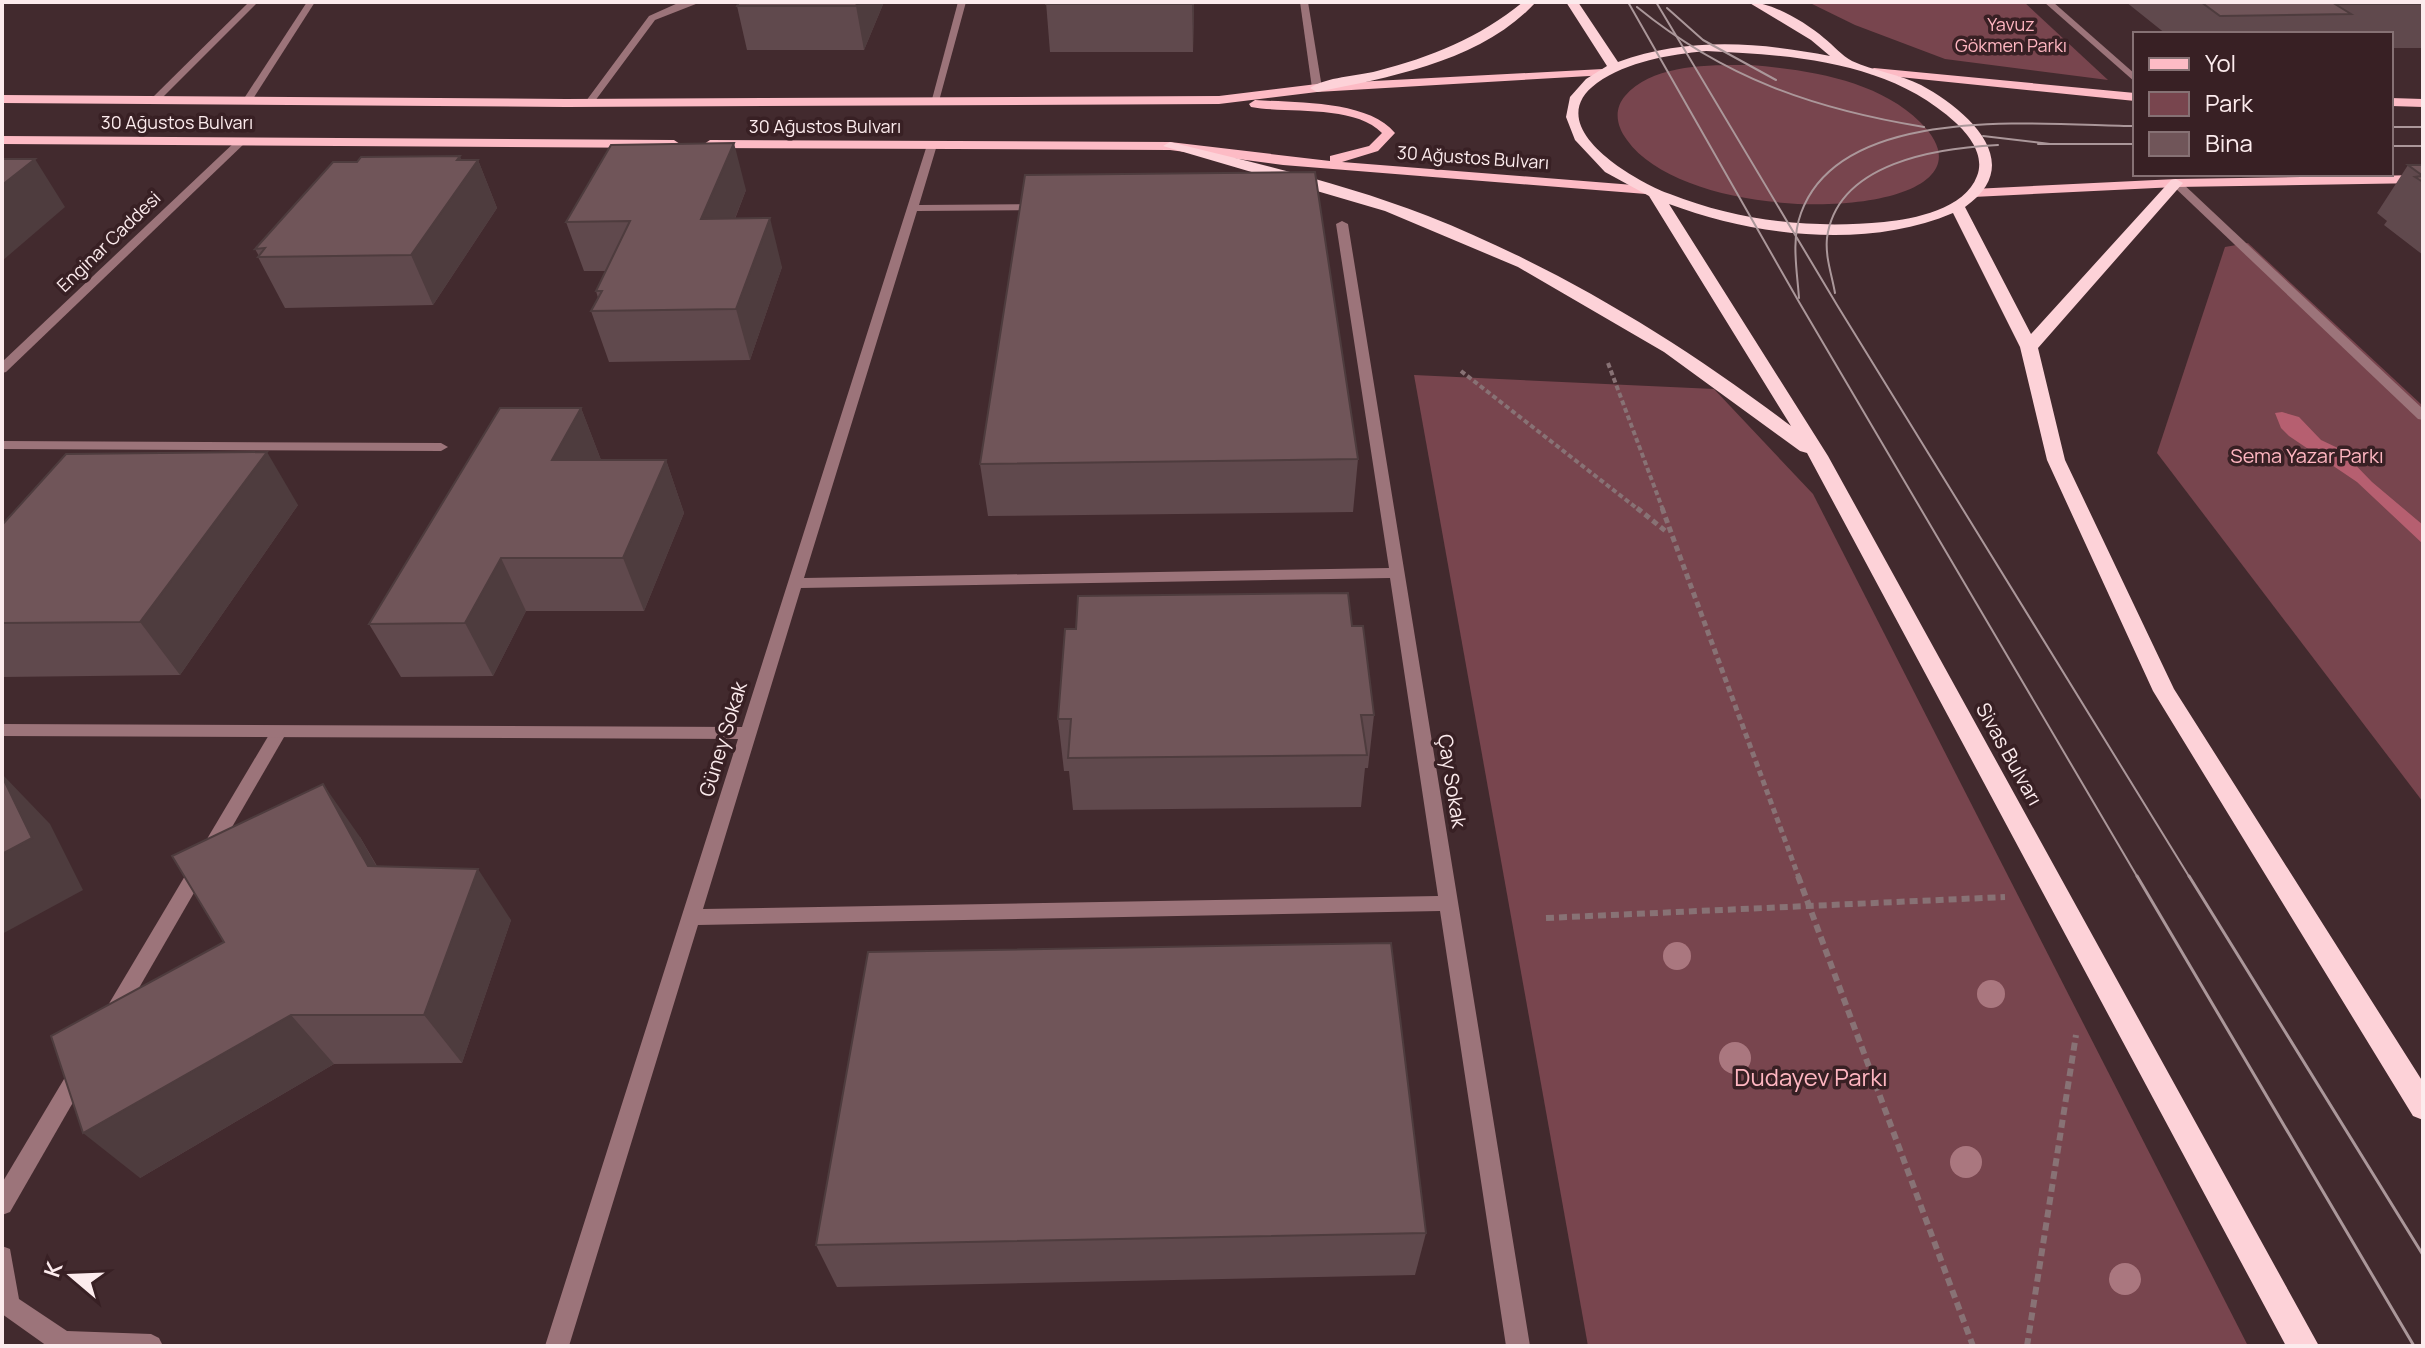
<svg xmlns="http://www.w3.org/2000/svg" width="2425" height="1348" viewBox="0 0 2425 1348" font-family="Manrope,sans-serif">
<rect width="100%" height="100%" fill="#422a2e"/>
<g fill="#78454e">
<path d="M1808 2H2024L2108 80 1945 59 1855 25Z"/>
<path d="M1751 65C1808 70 1878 80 1920 122 2020 221 1694 235 1627 140 1617 127 1613 110 1625 96 1653 63 1713 65 1751 65Z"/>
<path d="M2248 243 2423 406V802L2157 453 2225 247Z"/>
<path d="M1414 375 1714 389 1813 494 2248 1346H1588Z"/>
</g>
<path fill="#b65f70" d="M2282 412 2299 417 2321 440 2340 449 2372 482 2423 525V544L2357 482 2289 436 2281 428 2275 413Z"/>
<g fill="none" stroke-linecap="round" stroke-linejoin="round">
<g stroke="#887275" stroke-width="4" stroke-dasharray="5 3" stroke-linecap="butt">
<path d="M1608 363 1663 510"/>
<path d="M1461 371 1639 510"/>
</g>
<g stroke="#887275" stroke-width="5" stroke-dasharray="6 4" stroke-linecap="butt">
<path d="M1637 508 1668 533"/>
<path d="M1662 508 1799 878"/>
</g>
<g stroke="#887275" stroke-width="6" stroke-dasharray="8 5" stroke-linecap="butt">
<path d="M1798 876 1973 1346"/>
<path d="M1546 918 2005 897"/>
<path d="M2027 1346 2076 1035"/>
</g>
<g fill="#9c747a" fill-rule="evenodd">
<path d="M249 2H258L158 102H152V98Z"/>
<path d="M701 2 655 20 592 105H586V101L649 16 678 3Z"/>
<path d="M279 726 285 728 287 732 121 1019 114 1022 107 1019 104 1013 107 1007 273 728Z"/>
<path d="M80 1062 87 1064 90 1071 87 1078 10 1212 2 1215V1183L73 1064Z"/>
<path d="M2 1246 10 1249 19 1299 67 1331 151 1334 159 1338 163 1346H47L2 1314Z"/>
</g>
<g fill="#9c747a" fill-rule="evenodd">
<path d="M307 2H315L251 102H245L243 100Z"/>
<path d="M958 2H966L939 101 931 103Z"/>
<path d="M1300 2H1308L1322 88 1317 91 1312 88Z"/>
<path d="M2044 2H2053L2135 74V82Z"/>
<path d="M932 142 937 145 919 205 1039 204 1044 207 1039 210 917 211 804 578 1389 568 1336 224 1342 221 1348 224 1530 1346H1506L1440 911 698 925 569 1346H545L738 739 2 736V724L742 727 927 145ZM1390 578 1438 896 703 909 801 588Z"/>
<path d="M2172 181H2180L2423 409V420L2418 419 2172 185Z"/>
<path d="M2 441 441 443 448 447 441 451 2 449Z"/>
</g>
<path fill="#9c747a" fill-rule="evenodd" d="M237 140 246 142 6 372 2 373V362Z"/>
<g fill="#fdbbc5" fill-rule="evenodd">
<path d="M1874 68 2135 93V101L1870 74V70Z"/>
<path d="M1603 69 1609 73 1607 75 1317 92 1219 104 566 107 2 103V95L566 99 1219 96 1317 84Z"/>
<path d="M2391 98 2423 99V107L2391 106Z"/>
<path d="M1255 100C1295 103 1368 100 1395 133L1378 151 1342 162 1646 186 1653 190 1646 194 1283 165 1170 150 710 148 704 144 710 140 1170 142 1330 161V156L1369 146 1382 133C1354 104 1288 114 1251 107L1249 104Z"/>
<path d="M2 136 674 140 680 144 674 148 2 144Z"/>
<path d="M2423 175V183L2176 187 1973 197 1966 193 1973 189 2176 179Z"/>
</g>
<g fill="#fdd2d8" fill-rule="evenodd">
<path d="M1523 2H1536C1482 61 1391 77 1317 92L1310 88C1326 77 1357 76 1377 71 1431 57 1479 38 1523 2Z"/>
<path d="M1566 2H1578L1618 62C1687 37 1759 42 1830 56L1811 40 1748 2C1772 2 1805 22 1824 38 1833 45 1842 56 1852 61 1874 71 1899 74 1921 85 1967 110 2028 163 1965 207L2031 334 2171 180 2176 179 2183 183 2038 348 2065 460 2174 689 2423 1082V1120L2413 1116 2153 691 2047 460 2020 347 1953 213C1866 250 1755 236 1669 204L1828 456 2319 1346H2286L1807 453 1800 451 1664 352 1518 267 1385 211 1163 146 1170 142C1256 163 1345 184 1428 216 1559 268 1679 341 1791 426L1649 196 1605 172 1575 140 1566 117 1570 97 1586 79 1607 66ZM1706 51C1793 55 1889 61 1956 123 1970 136 1985 156 1977 176 1965 209 1914 219 1884 222 1811 229 1738 221 1670 194 1635 181 1538 126 1597 83 1628 61 1669 55 1706 51Z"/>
</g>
<g stroke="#ab979a" stroke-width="2">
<path d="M1628 2 1799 302 2138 878"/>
<path d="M1656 2 1837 305 2190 878"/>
<path d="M1637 7C1724 78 1814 109 1924 127"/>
<path d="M1667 8 1703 40 1776 80"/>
<path d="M2391 127H2423"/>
<path d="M1983 136 2050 144"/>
<path d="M2038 144H2135"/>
<path d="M2391 146H2423"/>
<path d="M1835 293C1832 275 1825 257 1827 238 1837 162 1938 148 1998 145"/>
<path d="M1799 298C1797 270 1791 240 1801 213 1841 102 2041 125 2135 126"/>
</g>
<g stroke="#ab979a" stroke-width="3">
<path d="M2137 876 2414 1346"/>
<path d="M2189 876 2423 1255"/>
</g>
</g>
<g fill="#aa777f">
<circle cx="1677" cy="956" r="14"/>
<circle cx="1991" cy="994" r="14"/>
<circle cx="1735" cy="1058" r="16"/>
<circle cx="1966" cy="1162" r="16"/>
<circle cx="2125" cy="1279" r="16"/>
</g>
<g fill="#60494d">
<path d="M884 2 864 50H747L737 6Z"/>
<path d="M1046 2H1194L1193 52H1050Z"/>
<path d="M2126 2H2423V48H2391V34H2166Z"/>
<path d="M462 160H478L497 208 433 305 285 308 258 257 259 256 255 249Z"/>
<path d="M2408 165H2423V255L2384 225 2387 221 2377 213Z"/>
<path d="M746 190 735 219 782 267 750 360 609 362 591 311 598 298 596 291 606 271H584L566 222Z"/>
<path d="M581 408 601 460H666L684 513 644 611H526L493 676 401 677 369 624Z"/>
<path d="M1358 459 1353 512 988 516 980 464Z"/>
<path d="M298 505 180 675 2 677V525Z"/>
<path d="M1352 626 1374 715 1368 768H1365L1361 807 1073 810 1069 771H1064L1058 719Z"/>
<path d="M360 837 377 866 511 920 462 1063 334 1064 140 1178 224 942Z"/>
<path d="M1426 1233 1415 1275 837 1287 816 1245Z"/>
</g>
<g fill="#4e3c3e">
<path d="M858 2H884L864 50 856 6Z"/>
<path d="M1192 2H1194L1193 52Z"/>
<path d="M734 143 746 190 715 269 701 219Z"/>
<path d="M460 156 468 175 478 160 497 208 433 305 411 255 457 160Z"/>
<path d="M35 159 65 207 2 261V185Z"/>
<path d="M770 218 782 267 750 360 736 309Z"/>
<path d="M581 408 601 460H552Z"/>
<path d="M267 452 298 505 180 675 140 622Z"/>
<path d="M666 460 684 513 644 611 623 558Z"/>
<path d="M501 558 526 611 493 676 465 623Z"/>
<path d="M2 774 50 824 83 890 2 934Z"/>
<path d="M323 784 360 837 405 917 368 866Z"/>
<path d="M478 869 511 920 462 1063 424 1015Z"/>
<path d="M291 1015 334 1064 140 1178 83 1133Z"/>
</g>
<g fill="#705559" stroke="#4e3c3e" stroke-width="2">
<path d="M739 2H858L856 6H737Z"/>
<rect x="1046" y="2" width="146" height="2"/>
<path d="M2201 2H2423V4H2335L2351 14 2220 16Z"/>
<path d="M734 143 701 219 770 218 736 309 591 311 602 291H596L630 221 566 222 611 145Z"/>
<path d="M460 156 457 160H478L411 255 258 257 265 248 255 249 333 162H357L361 157Z"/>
<path d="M2 159H35L2 185Z"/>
<path d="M2408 165H2423V176Z"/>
<path d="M1315 172 1358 459 980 464 1025 175Z"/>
<path d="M2423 176V182L2415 177Z"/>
<path d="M500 408H581L552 460H666L623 558H501L465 623 369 624Z"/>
<path d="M267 452 140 622 2 623V525L66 454Z"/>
<path d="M1348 593 1352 626H1363L1374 715H1361L1367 755 1068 758 1071 719H1058L1065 629H1076L1078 596Z"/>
<path d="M2 776 32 838 2 854Z"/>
<path d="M323 784 368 866 478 869 424 1015H291L83 1133 51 1036 224 942 172 856Z"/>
<path d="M1391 943 1426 1233 816 1245 868 952Z"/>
</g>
<g text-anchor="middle" stroke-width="7" stroke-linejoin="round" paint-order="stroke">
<g font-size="18" fill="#ffb6c1" stroke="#382024">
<text x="2011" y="31">Yavuz<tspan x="2011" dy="21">Gökmen Parkı</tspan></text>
</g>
<g font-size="18" fill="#fcebed" stroke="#382024">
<text x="177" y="129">30 Ağustos Bulvarı</text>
<text x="825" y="133">30 Ağustos Bulvarı</text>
<text transform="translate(1473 158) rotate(4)" y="6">30 Ağustos Bulvarı</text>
<text transform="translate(109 242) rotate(-44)" y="6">Enginar Caddesi</text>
</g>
<g font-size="20" fill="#ffb6c1" stroke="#382024">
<text x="2307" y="463">Sema Yazar Parkı</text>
</g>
<g font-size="20" fill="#fcebed" stroke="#382024">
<text transform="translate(723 739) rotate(-73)" y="7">Güney Sokak</text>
<text transform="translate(2009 754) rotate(61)" y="7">Sivas Bulvarı</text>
<text transform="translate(1452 781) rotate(81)" y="7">Çay Sokak</text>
</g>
<g font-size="24" fill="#ffb6c1" stroke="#382024">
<text x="1811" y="1086">Dudayev Parkı</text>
</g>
</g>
<rect width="2425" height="1348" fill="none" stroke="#fcebed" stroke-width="8"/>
<rect x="2133" y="32" width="260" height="144" fill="#382024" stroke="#867174" stroke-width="2"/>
<rect x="2149" y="58" width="40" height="12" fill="#fdbbc5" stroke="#867174" stroke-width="2"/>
<text x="2205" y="72" font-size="24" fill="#fcebed">Yol</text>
<rect x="2149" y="92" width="40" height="24" fill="#78454e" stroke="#867174" stroke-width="2"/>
<text x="2205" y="112" font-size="24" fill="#fcebed">Park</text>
<rect x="2149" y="132" width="40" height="24" fill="#705559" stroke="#867174" stroke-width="2"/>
<text x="2205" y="152" font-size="24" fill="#fcebed">Bina</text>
<g transform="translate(72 1276) rotate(289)" stroke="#382024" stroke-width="6" paint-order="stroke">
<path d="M0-6L14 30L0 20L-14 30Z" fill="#fcebed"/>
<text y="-12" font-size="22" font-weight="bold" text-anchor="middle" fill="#fcebed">K</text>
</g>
</svg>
